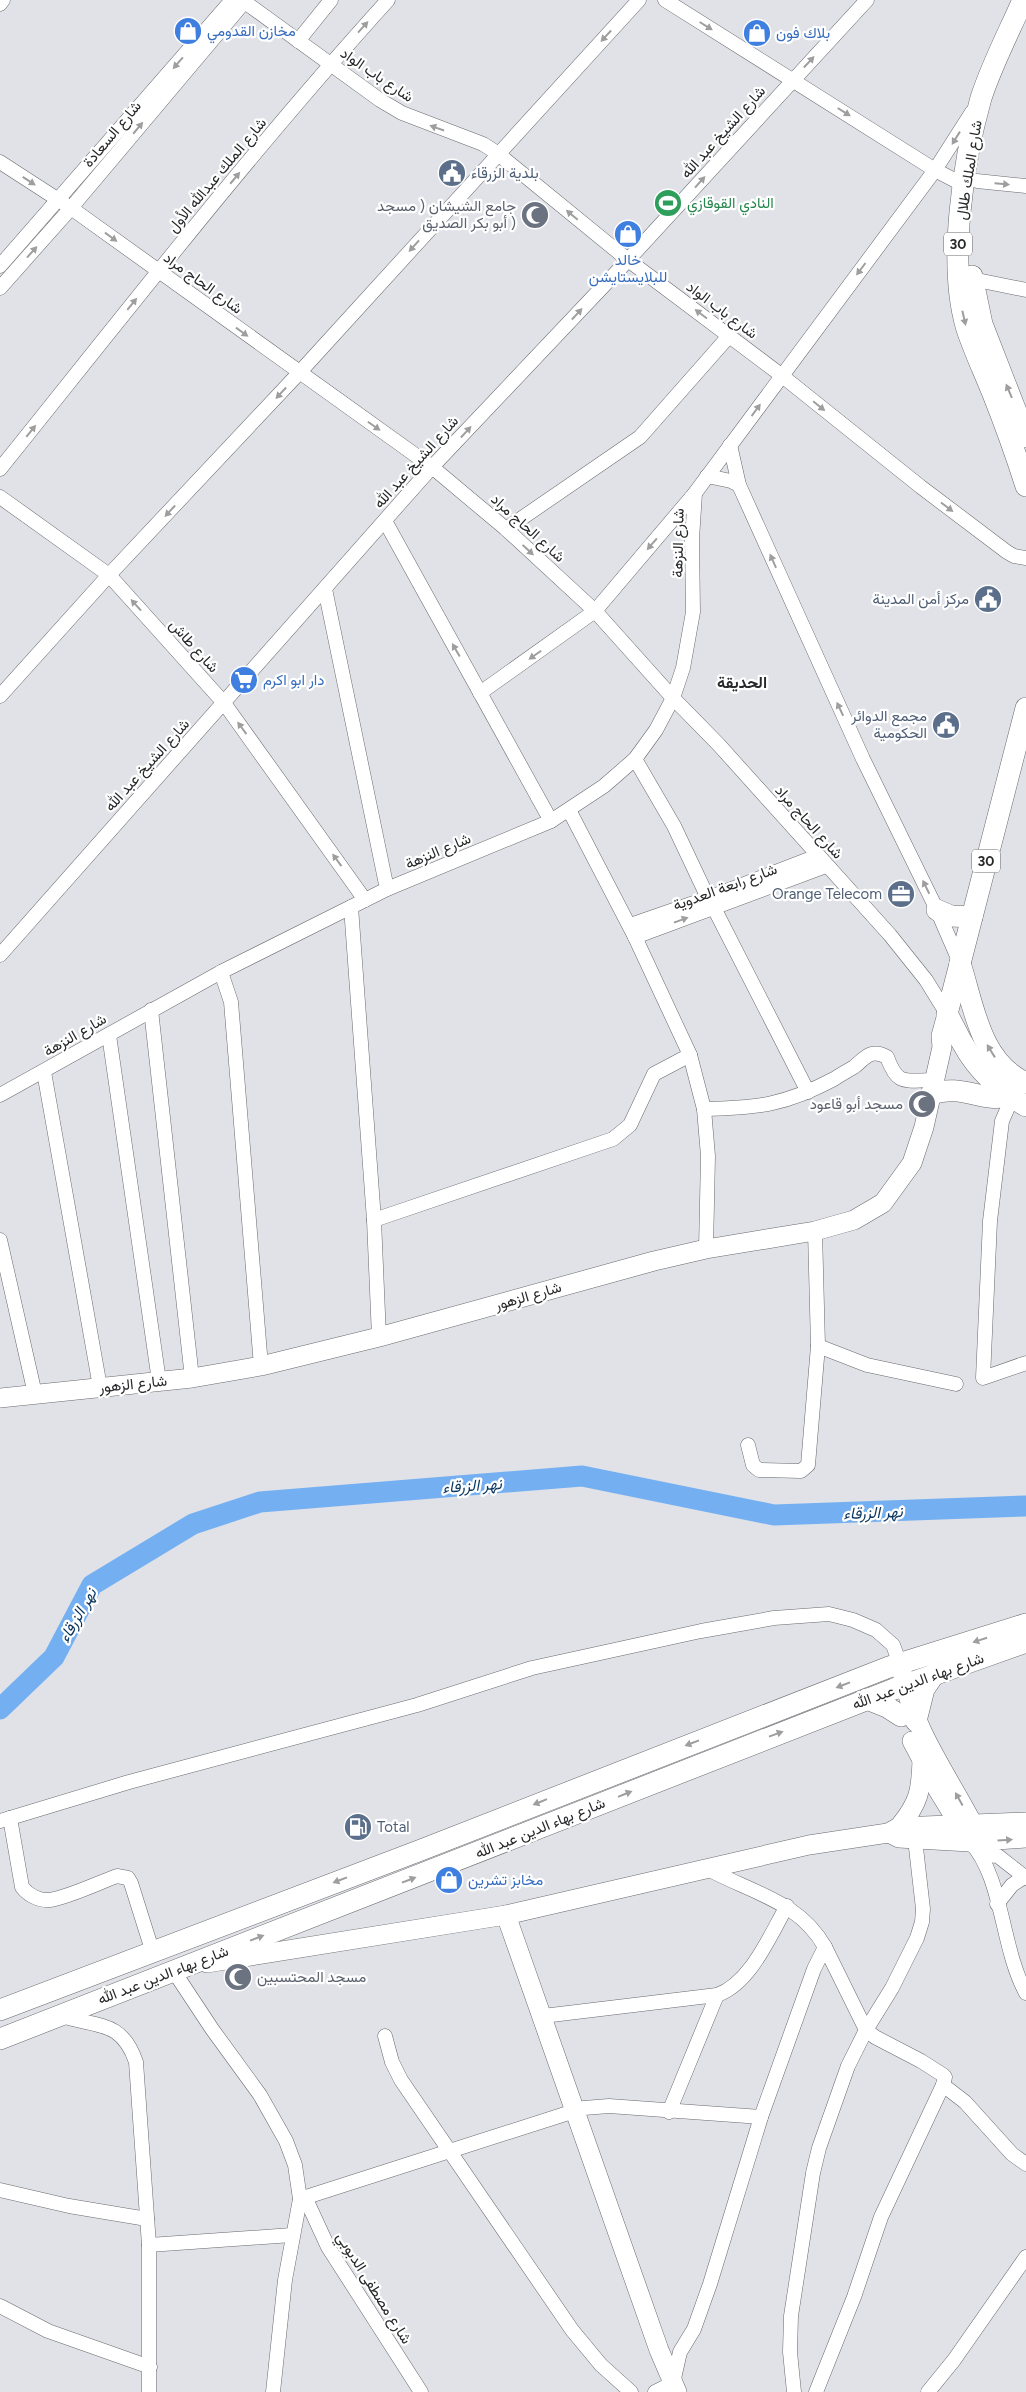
<svg xmlns="http://www.w3.org/2000/svg" width="1026" height="2392" viewBox="0 0 1026 2392" font-family="Figtree,Vazirmatn,sans-serif">
<rect width="100%" height="100%" fill="#e0e2e7"/>
<g fill="none" stroke-linecap="round" stroke-linejoin="round">
<path stroke="#74b0f1" stroke-width="21" d="M0 1709 54 1657 92 1585 193 1524 260 1502 582 1476 774 1515 1026 1506"/>
<defs>
<g id="street">
<path d="M242 0 380 100 402 113 483 144 497 153 628 260 781 375 921 487 1007 552 1014 556 1026 558"/>
<path d="M665 0 935 170 964 185"/>
<path d="M0 4 3 0"/>
<path d="M298 41 331 0"/>
<path d="M0 162 71 208 432 467 506 529 595 611 673 698 719 745 890 935 926 980 947 1014"/>
<path d="M977 181 1026 186"/>
<path d="M0 266 232 0"/>
<path d="M972 279 1026 290"/>
<path d="M0 288 71 208 246 0"/>
<path d="M730 445 739 485 863 759 937 910 960 963"/>
<path d="M0 469C127 311 252 150 388 0"/>
<path d="M707 476 731 481 739 485"/>
<path d="M0 497 109 575 224 703 365 900"/>
<path d="M385 521 551 821"/>
<path d="M506 529 640 437 729 336"/>
<path d="M325 589 387 889"/>
<path d="M480 693 595 611 695 493 935 170 972 112"/>
<path d="M0 696 109 575 299 373 639 0"/>
<path d="M635 759 674 826 708 898"/>
<path d="M569 810 635 937 690 1055 704 1109 708 1156 706 1249"/>
<path d="M351 907 374 1220 379 1337"/>
<path d="M714 908 808 1092"/>
<path d="M630 925 708 898 817 856"/>
<path d="M635 937 826 866"/>
<path d="M0 955 432 467 628 260 867 0"/>
<path d="M221 972 231 1002 261 1366"/>
<path d="M151 1010 192 1378"/>
<path d="M109 1035 159 1381"/>
<path d="M44 1072 100 1387"/>
<path d="M0 1095 221 972 387 889 551 821 604 786 635 759 656 730 673 698 683 668 693 612 692 539 695 493"/>
<path d="M1012 1098 1002 1121 990 1221 983 1378 1026 1363"/>
<path d="M704 1109C758 1108 785 1105 834 1079 840 1075 847 1071 854 1067 865 1058 871 1048 887 1057 898 1087 905 1080 934 1080"/>
<path d="M374 1220 613 1139 630 1125 654 1074 690 1055"/>
<path d="M0 1240 35 1394"/>
<path d="M818 1346 867 1365 956 1384"/>
<path d="M748 1445 753 1465 759 1470 801 1471 808 1465 818 1346 815 1231"/>
<path d="M10 1818 22 1887C28 1895 39 1901 50 1900 69 1897 98 1883 117 1876L128 1878 131 1883 153 1953"/>
<path d="M0 1821 129 1782 417 1705 532 1668 701 1631 774 1618 829 1614 853 1620 876 1630 893 1645 900 1664"/>
<path d="M970 1842C1003 1876 1001 1948 1026 1993"/>
<path d="M981 1855 998 1856 1026 1878"/>
<path d="M997 1904 1012 1885 1024 1877"/>
<path d="M825 1947 866 2030 875 2037 921 2061 943 2075 945 2077 943 2085"/>
<path d="M173 1970 212 2029 260 2095 286 2141 295 2165 300 2199 285 2280 273 2392"/>
<path d="M59 2015C95 2028 121 2018 136 2062L149 2245V2392"/>
<path d="M543 2016 717 1995C751 1983 770 1935 787 1906"/>
<path d="M385 2036 392 2062 401 2080 572 2330 601 2365 631 2392"/>
<path d="M669 2112 717 1995"/>
<path d="M0 2190 69 2206 147 2219"/>
<path d="M305 2197 328 2247 421 2392"/>
<path d="M300 2199 584 2108 609 2106 761 2117"/>
<path d="M149 2245 292 2235"/>
<path d="M0 2306 48 2331 150 2367"/>
<path d="M655 2392 673 2383 680 2352 694 2329 710 2284 761 2117 814 1969 825 1947C799 1901 752 1893 708 1869"/>
<path d="M794 2392 790 2352 791 2316 813 2173 819 2148 848 2066 866 2030 892 1988 917 1938 922 1922 923 1909 915 1839"/>
<path d="M816 2392 854 2297 881 2217 943 2085 965 2102 1012 2154 1026 2164"/>
<path d="M928 2392 954 2360 1026 2257"/>
</g>
<g id="secondary">
<path d="M0 1398 192 1378 261 1366 379 1337 654 1261 706 1249 815 1231 854 1220 883 1203 912 1163 924 1127 942 1047 941 1036 947 1014"/>
<path d="M902 1672C914 1735 955 1785 982 1842"/>
<path d="M912 1741 938 1790 965 1834"/>
<path d="M899 1827C919 1803 921 1791 922 1760"/>
<path d="M889 1833 899 1838 970 1842 1026 1838"/>
<path d="M506 1915 659 2350 677 2392"/>
<path d="M207 1963 506 1915 809 1845 888 1833 899 1827 1026 1822"/>
</g>
<g id="primary">
<path d="M1023 0C1009 32 992 64 981 98 963 161 948 263 966 326 973 349 984 371 993 394 1005 424 1016 455 1026 486"/>
<path d="M972 276 982 324 1026 437"/>
<path d="M1026 708 947 1014C953 1024 957 1034 963 1044 977 1070 1001 1092 1026 1106"/>
<path d="M937 910 951 916 972 917"/>
<path d="M960 963C974 1007 980 1062 1026 1083"/>
<path d="M931 1094C962 1083 983 1103 1008 1096"/>
<path d="M867 1699 887 1707 901 1716"/>
<path d="M916 1721 924 1689 935 1673"/>
<path d="M0 2010 421 1850 889 1667 1026 1624"/>
<path d="M0 2039 894 1689 1026 1642"/>
</g>
</defs>
<use href="#street" stroke="#686a6e" stroke-width="15"/>
<use href="#secondary" stroke="#686a6e" stroke-width="20"/>
<use href="#primary" stroke="#686a6e" stroke-width="22"/>
<use href="#street" stroke="#fff" stroke-width="14"/>
<use href="#secondary" stroke="#fff" stroke-width="19"/>
<use href="#primary" stroke="#fff" stroke-width="21"/>
</g>
<defs><path id="oneway-solid" d="M-6-.8H1V-3.2L6.5 0L1 3.2V.8H-6Z" transform="scale(1.25)"/></defs>
<g fill="#9e9e9f">
<use href="#oneway-solid" transform="translate(706 26) rotate(32)"/>
<use href="#oneway-solid" transform="translate(363 27) rotate(-48)"/>
<use href="#oneway-solid" transform="translate(606 36) rotate(133)"/>
<use href="#oneway-solid" transform="translate(809 62) rotate(-47)"/>
<use href="#oneway-solid" transform="translate(178 63) rotate(131)"/>
<use href="#oneway-solid" transform="translate(844 112) rotate(32)"/>
<use href="#oneway-solid" transform="translate(138 128) rotate(-50)"/>
<use href="#oneway-solid" transform="translate(437 128) rotate(-161)"/>
<use href="#oneway-solid" transform="translate(956 138) rotate(122)"/>
<use href="#oneway-solid" transform="translate(235 178) rotate(-50)"/>
<use href="#oneway-solid" transform="translate(29 181) rotate(33)"/>
<use href="#oneway-solid" transform="translate(700 182) rotate(-48)"/>
<use href="#oneway-solid" transform="translate(1002 184) rotate(5)"/>
<use href="#oneway-solid" transform="translate(572 215) rotate(-140)"/>
<use href="#oneway-solid" transform="translate(111 237) rotate(36)"/>
<use href="#oneway-solid" transform="translate(414 246) rotate(132)"/>
<use href="#oneway-solid" transform="translate(32 252) rotate(-48)"/>
<use href="#oneway-solid" transform="translate(861 269) rotate(127)"/>
<use href="#oneway-solid" transform="translate(132 304) rotate(-51)"/>
<use href="#oneway-solid" transform="translate(577 314) rotate(-47)"/>
<use href="#oneway-solid" transform="translate(701 314) rotate(-143)"/>
<use href="#oneway-solid" transform="translate(964 318) rotate(77)"/>
<use href="#oneway-solid" transform="translate(242 332) rotate(36)"/>
<use href="#oneway-solid" transform="translate(1009 391) rotate(-113)"/>
<use href="#oneway-solid" transform="translate(281 393) rotate(133)"/>
<use href="#oneway-solid" transform="translate(819 406) rotate(39)"/>
<use href="#oneway-solid" transform="translate(756 410) rotate(-54)"/>
<use href="#oneway-solid" transform="translate(374 426) rotate(35)"/>
<use href="#oneway-solid" transform="translate(31 431) rotate(-51)"/>
<use href="#oneway-solid" transform="translate(466 432) rotate(-47)"/>
<use href="#oneway-solid" transform="translate(947 507) rotate(37)"/>
<use href="#oneway-solid" transform="translate(170 511) rotate(133)"/>
<use href="#oneway-solid" transform="translate(652 544) rotate(131)"/>
<use href="#oneway-solid" transform="translate(528 550) rotate(43)"/>
<use href="#oneway-solid" transform="translate(773 561) rotate(-114)"/>
<use href="#oneway-solid" transform="translate(136 605) rotate(-132)"/>
<use href="#oneway-solid" transform="translate(456 650) rotate(-120)"/>
<use href="#oneway-solid" transform="translate(535 655) rotate(145)"/>
<use href="#oneway-solid" transform="translate(840 709) rotate(-115)"/>
<use href="#oneway-solid" transform="translate(242 728) rotate(-126)"/>
<use href="#oneway-solid" transform="translate(337 860) rotate(-126)"/>
<use href="#oneway-solid" transform="translate(926 887) rotate(-116)"/>
<use href="#oneway-solid" transform="translate(681 920) rotate(-20)"/>
<use href="#oneway-solid" transform="translate(991 1051) rotate(-122)"/>
<use href="#oneway-solid" transform="translate(980 1640) rotate(162)"/>
<use href="#oneway-solid" transform="translate(843 1685) rotate(159)"/>
<use href="#oneway-solid" transform="translate(776 1734) rotate(-20)"/>
<use href="#oneway-solid" transform="translate(692 1743) rotate(159)"/>
<use href="#oneway-solid" transform="translate(625 1794) rotate(-22)"/>
<use href="#oneway-solid" transform="translate(959 1799) rotate(-119)"/>
<use href="#oneway-solid" transform="translate(540 1802) rotate(158)"/>
<use href="#oneway-solid" transform="translate(1005 1840) rotate(-4)"/>
<use href="#oneway-solid" transform="translate(340 1880) rotate(159)"/>
<use href="#oneway-solid" transform="translate(409 1880) rotate(-21)"/>
<use href="#oneway-solid" transform="translate(257 1938) rotate(-21)"/>
</g>
<defs>
<symbol id="shop-disc" viewBox="-11 -11 22 22"><circle r="9.5" fill="#3f7fe0" stroke="#fff"/><path d="M-5-2.5h2.3a2.7 3.5 0 0 1 5.4 0H5L5.5 6h-11ZM-1.5-2.5h3a1.5 2.3 0 0 0-3 0Z" fill="#fff"/></symbol>
<symbol id="civic-disc" viewBox="-11 -11 22 22"><circle r="9.5" fill="#5c6f8a" stroke="#fff"/><path d="M-.6-6.5H3V-4.5H.6V-3L4-1V1h2V6H-6V1h2V-1L-.6-3ZM-1.2 2.5V6h2.4V2.5Z" fill="#fff"/></symbol>
<symbol id="stadium-disc" viewBox="-11 -11 22 22"><circle r="9.5" fill="#2e9e5b" stroke="#fff"/><path d="M0-5a6.5 5 0 1 0 0 10a6.5 5 0 1 0 0-10ZM-3.5-1.8h7v3.6h-7Z" fill="#fff"/></symbol>
<symbol id="mosque-disc" viewBox="-11 -11 22 22"><circle r="9.5" fill="#6b7280" stroke="#fff"/><path d="M3.5-4.9A6 6 0 1 0 3.5 4.9A5 5 0 1 1 3.5-4.9Z" fill="#fff"/></symbol>
<symbol id="supermarket-disc" viewBox="-11 -11 22 22"><circle r="9.5" fill="#3f7fe0" stroke="#fff"/><path d="M-6-5.5h2.5l.6 2H6L4.5 2H-2.5L-4.4-4H-6ZM-1.5 3.2a1.3 1.3 0 1 0 .1 0ZM3 3.2a1.3 1.3 0 1 0 .1 0Z" fill="#fff"/></symbol>
<symbol id="office-disc" viewBox="-11 -11 22 22"><circle r="9.5" fill="#5c6f8a" stroke="#fff"/><path d="M-6-3h4V-5.5h4V-3h4V5H-6ZM-1-4.5V-3h2v-1.5ZM-6 0V1H6V0Z" fill="#fff"/></symbol>
<symbol id="fuel-disc" viewBox="-11 -11 22 22"><circle r="9.5" fill="#5c6f8a" stroke="#fff"/><path d="M-5.5-6h7V0h2V4h1.3V-2.5L3-4.5l.8-.8L6-3V5H2.5V1h-1V6h-7ZM-4.2-4.7v3.2H.2V-4.7Z" fill="#fff"/></symbol>
</defs>
<g fill-rule="evenodd">
<use href="#shop-disc" x="172" y="15" width="32" height="32"/>
<use href="#shop-disc" x="741" y="17" width="32" height="32"/>
<use href="#civic-disc" x="436" y="157" width="32" height="32"/>
<use href="#stadium-disc" x="652" y="187" width="32" height="32"/>
<use href="#mosque-disc" x="519" y="199" width="32" height="32"/>
<use href="#shop-disc" x="612" y="218" width="32" height="32"/>
<use href="#civic-disc" x="972" y="583" width="32" height="32"/>
<use href="#supermarket-disc" x="228" y="664" width="32" height="32"/>
<use href="#civic-disc" x="930" y="709" width="32" height="32"/>
<use href="#office-disc" x="885" y="878" width="32" height="32"/>
<use href="#mosque-disc" x="906" y="1088" width="32" height="32"/>
<use href="#fuel-disc" x="342" y="1811" width="32" height="32"/>
<use href="#shop-disc" x="433" y="1864" width="32" height="32"/>
<use href="#mosque-disc" x="222" y="1961" width="32" height="32"/>
</g>
<g text-anchor="middle" stroke-width="4.5" stroke-linejoin="round" paint-order="stroke">
<g fill="#fff" stroke="#68686a" stroke-width="1">
<rect x="944" y="232.5" width="28" height="23" rx="4"/>
<rect x="972" y="849.5" width="28" height="23" rx="4"/>
</g>
<g font-size="14" font-weight="bold" fill="#27282a">
<text x="958" y="249">30</text>
<text x="986" y="866">30</text>
</g>
<g font-size="15" fill="#366cbe" stroke="#fff" text-anchor="start">
<text x="207" y="36">مخازن القدومي</text>
<text x="776" y="38">بلاك فون</text>
<text x="628" y="265" text-anchor="middle">خالد<tspan x="628" dy="17">للبلايستايشن</tspan></text>
<text x="263" y="685">دار ابو اكرم</text>
<text x="468" y="1885">مخابز تشرين</text>
</g>
<g font-size="15" fill="#27282a" stroke="#fff">
<text transform="translate(377 75) rotate(34)" y="5">شارع باب الواد</text>
<text transform="translate(723 132) rotate(-48)" y="5">شارع الشيخ عبد الله</text>
<text transform="translate(112 134) rotate(-50)" y="5">شارع السعادة</text>
<text transform="translate(969 170) rotate(-81)" y="5">شارع الملك طلال</text>
<text transform="translate(217 175) rotate(-50)" y="5">شارع الملك عبدالله الأول</text>
<text transform="translate(203 283) rotate(36)" y="5">شارع الحاج مراد</text>
<text transform="translate(722 310) rotate(37)" y="5">شارع باب الواد</text>
<text transform="translate(416 462) rotate(-48)" y="5">شارع الشيخ عبد الله</text>
<text transform="translate(528 528) rotate(42)" y="5">شارع الحاج مراد</text>
<text transform="translate(678 543) rotate(-89)" y="5">شارع النزهة</text>
<text transform="translate(194 646) rotate(48)" y="5">شارع طاش</text>
<text transform="translate(147 765) rotate(-48)" y="5">شارع الشيخ عبد الله</text>
<text transform="translate(809 822) rotate(48)" y="5">شارع الحاج مراد</text>
<text transform="translate(438 851) rotate(-23)" y="5">شارع النزهة</text>
<text transform="translate(725 887) rotate(-20)" y="5">شارع رابعة العدوية</text>
<text transform="translate(75 1035) rotate(-30)" y="5">شارع النزهة</text>
<text transform="translate(528 1296) rotate(-16)" y="5">شارع الزهور</text>
<text transform="translate(133 1384) rotate(-6)" y="5">شارع الزهور</text>
<text transform="translate(918 1681) rotate(-20)" y="5">شارع بهاء الدين عبد الله</text>
<text transform="translate(540 1828) rotate(-22)" y="5">شارع بهاء الدين عبد الله</text>
<text transform="translate(163 1975) rotate(-21)" y="5">شارع بهاء الدين عبد الله</text>
<text transform="translate(374 2288) rotate(58)" y="5">شارع مصطفى الدبوبي</text>
</g>
<g font-size="15" fill="#4e5e75" stroke="#fff" text-anchor="end">
<text x="471" y="178" text-anchor="start">بلدية الزرقاء</text>
<text x="969" y="604">مركز أمن المدينة</text>
<text x="927" y="721">مجمع الدوائر<tspan x="927" dy="17">الحكومية</tspan></text>
<text x="882" y="899">Orange Telecom</text>
<text x="377" y="1832" text-anchor="start">Total</text>
</g>
<g font-size="15" fill="#27864d" stroke="#fff" text-anchor="start">
<text x="687" y="208">النادي القوقازي</text>
</g>
<g font-size="15" fill="#5b616d" stroke="#fff" text-anchor="end">
<text x="516" y="211">جامع الشيشان ( مسجد<tspan x="516" dy="17">أبو بكر الصديق )</tspan></text>
<text x="903" y="1109">مسجد أبو قاعود</text>
<text x="257" y="1982" text-anchor="start">مسجد المحتسبين</text>
</g>
<g font-size="16" font-weight="bold" fill="#27282a" stroke="#fff">
<text x="742" y="688">الحديقة</text>
</g>
<g font-size="16" font-style="italic" fill="#0a365f" stroke="#fff">
<text transform="translate(472 1485) rotate(-4)" y="6">نهر الزرقاء</text>
<text transform="translate(873 1512) rotate(-2)" y="6">نهر الزرقاء</text>
<text transform="translate(77 1615) rotate(-60)" y="6">نهر الزرقاء</text>
</g>
</g>
</svg>
